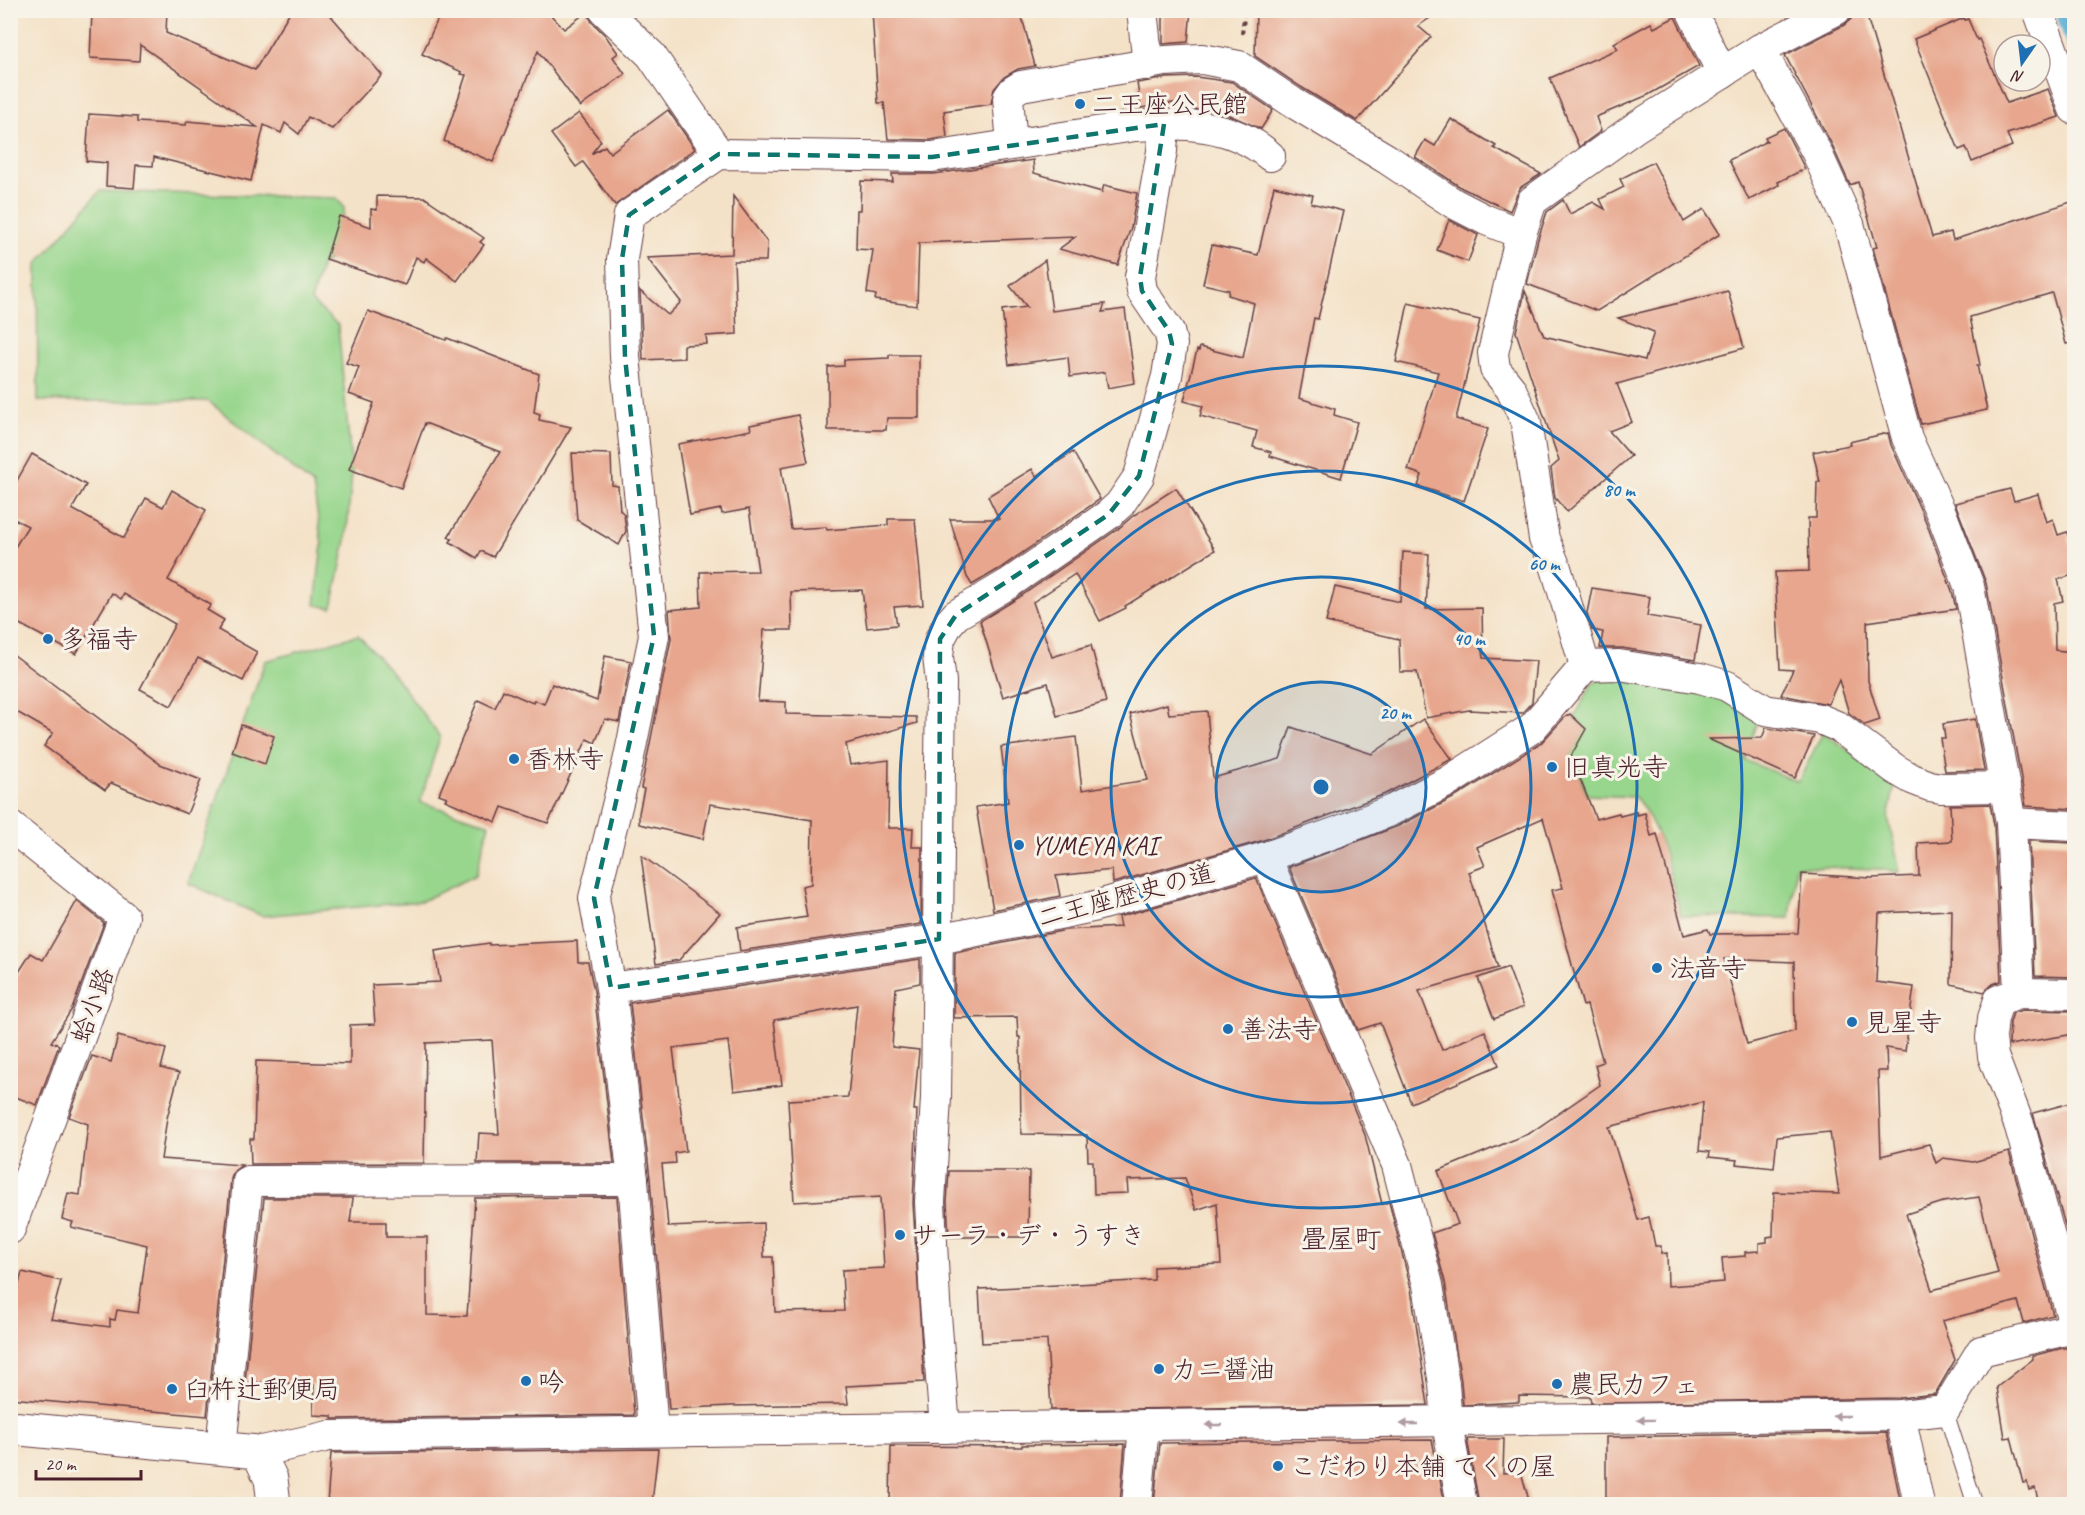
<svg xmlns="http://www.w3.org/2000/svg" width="2085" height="1515" viewBox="0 0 2085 1515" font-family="Caveat,'Klee One',sans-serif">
<rect width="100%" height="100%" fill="#f7f3e8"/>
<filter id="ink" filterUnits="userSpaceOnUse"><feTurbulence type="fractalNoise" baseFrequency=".0167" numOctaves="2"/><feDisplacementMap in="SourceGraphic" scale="12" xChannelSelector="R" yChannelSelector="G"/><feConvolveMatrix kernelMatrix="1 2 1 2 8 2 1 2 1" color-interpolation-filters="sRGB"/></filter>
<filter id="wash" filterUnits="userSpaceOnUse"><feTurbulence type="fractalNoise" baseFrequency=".008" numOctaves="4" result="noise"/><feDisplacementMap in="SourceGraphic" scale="24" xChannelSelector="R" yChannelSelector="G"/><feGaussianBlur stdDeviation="1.35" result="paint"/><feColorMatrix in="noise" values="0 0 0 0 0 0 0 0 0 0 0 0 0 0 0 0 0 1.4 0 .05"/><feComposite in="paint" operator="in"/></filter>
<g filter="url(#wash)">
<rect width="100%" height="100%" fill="#f4e2c8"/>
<g fill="#97d68c" stroke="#707a5c" stroke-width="1.5">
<path d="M100 191 336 198 344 207 340 253 322 264 311 301 338 325 352 473 346 540 332 608 315 605 322 545 313 485 208 401H38L37 264Z"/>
<path d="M358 635 395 676 440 737 420 802 489 824 476 875 422 901 262 916 188 883 265 661Z"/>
<path d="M1604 677 1698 691 1723 699 1758 721 1745 760 1798 782 1823 732 1895 784 1888 818 1900 872 1876 869 1796 866 1790 918 1681 916C1670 876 1663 829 1635 797L1587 795 1571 756 1585 729 1574 718 1592 684Z"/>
</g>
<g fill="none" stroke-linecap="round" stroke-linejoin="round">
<path stroke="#55aad1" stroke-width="10" d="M2059 10 2074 52"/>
</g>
<g id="blocks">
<g fill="#e7a68d" fill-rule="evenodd">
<path d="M90 10H167L166 33 255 70 291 10H326L382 75 332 129 308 117 299 134 285 123 281 133 264 125 251 181 154 157 153 166 136 165 134 188 106 186 107 163 86 161 89 114 137 117V122L186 125 187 121 257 127 140 45 139 61 90 58 92 12Z"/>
<path d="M442 10H546L564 29 587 12 592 22 605 35 618 53 613 57 625 74 580 107 538 51 493 162 444 141 466 75 461 74 462 72 422 54Z"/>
<path d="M872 10H1020L1035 66 1018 69 1004 77 994 89 991 104 944 111 947 137 931 140 888 139 884 103H878Z"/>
<path d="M1163 10H1191L1188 42 1163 44Z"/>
<path d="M1256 10H1442L1418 26 1431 37 1357 121 1301 87 1255 56Z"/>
<path d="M1853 10H1865L1932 237 1951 232 1953 240 2074 201V343L2066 344 2052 293 1970 317 1980 365H1977L1987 410 1921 424 1873 248 1877 247 1858 182 1850 185 1831 143 1785 55 1844 25 1851 19Z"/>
<path d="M1675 17 1699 66 1648 95 1596 117 1601 131 1579 147 1550 78 1618 49 1614 43 1651 23 1654 28Z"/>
<path d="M1964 18 1965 20 1968 19 1977 40 1979 39 2007 103 2048 89 2059 117 2007 134 2012 146 1972 162 1966 147 1959 150 1914 39Z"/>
<path d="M1196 77 1232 82 1273 110 1261 129 1227 114 1179 107 1180 102 1141 108 1137 83 1167 78Z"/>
<path d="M668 110 695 149 615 205 583 162 576 167 551 134 579 113 601 141 591 154 605 146 610 153Z"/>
<path d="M1451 119 1496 146 1494 148 1541 174 1521 187 1516 196 1510 211 1462 188 1415 157 1425 140 1435 146Z"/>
<path d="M1784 128 1805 169 1778 182 1779 185 1749 200 1729 160 1767 141 1765 137Z"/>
<path d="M1033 160 1034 173 1102 192 1104 185 1137 193 1131 227 1118 265 1059 249 1075 237 919 243 917 306 875 300 876 295 867 293 873 250 856 249 857 210H860L861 181 893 182 892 174H934Z"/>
<path d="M1653 162 1684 222 1704 209 1720 234 1597 311 1527 284 1538 239 1547 212 1563 200 1570 214 1593 202 1605 209 1600 199 1624 187 1620 179Z"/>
<path d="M1274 186 1313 195 1311 203 1343 211 1318 319 1314 318 1299 398 1335 409 1334 415 1357 422 1341 478 1270 456 1271 452 1253 447 1257 431 1200 416 1203 406 1184 401 1197 350 1199 351 1200 347 1243 358 1254 303 1228 295 1229 290 1203 284 1212 245 1258 255Z"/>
<path d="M377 196 424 197 484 238 480 242 484 245 457 281 426 258 424 262 416 257 405 285 326 259 339 216 371 227V209L377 210Z"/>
<path d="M733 196 767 242 766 261H734L737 334 706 336 707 344 684 345V358L643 360 640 291 668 315 681 302 647 258 732 254Z"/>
<path d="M1449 220 1478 235 1468 262 1437 250Z"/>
<path d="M1045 260 1052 311 1105 304 1102 312 1125 309 1135 383 1108 388 1105 372 1070 377 1068 357 1009 365 1002 310 1027 307 1010 286Z"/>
<path d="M1525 291 1544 336 1645 360 1654 332 1618 318 1728 291 1744 348 1617 384 1632 422 1609 431 1631 456 1567 512 1555 498 1551 468 1559 461 1516 332Z"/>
<path d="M1408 303 1480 320 1456 419 1488 429 1464 501 1418 486 1422 475 1408 470 1438 372 1396 362Z"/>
<path d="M368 311 446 340 447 338 539 374 534 412 540 414 539 420 571 427 493 557 481 551 477 558 450 542 452 539 448 537 500 452 425 423 401 488 349 469 374 403 349 394 359 367 346 363Z"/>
<path d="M889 355H919V418H887L886 430H828V367L844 366V360L889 358Z"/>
<path d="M798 415 808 462 781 467 791 529 826 527 827 530 888 525V519H915L923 605 894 607 897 625 867 628 862 590 791 592 792 630H764L758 701 786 702V714L916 717 917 723 846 744 850 765 889 760 888 828H913L912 847H922L921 924 740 951 737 927 807 917 802 886 811 884 812 820 710 804 703 839 639 824V813L644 789 641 788 671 639 669 610 701 607 700 572 758 571 749 509 722 514 721 509 690 515 678 444 751 430 750 425Z"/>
<path d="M1888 433 1891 445 1926 522 1952 591 1956 609 1867 622 1868 681 1880 720 1865 725 1849 713 1839 680 1828 704 1781 695 1793 670 1780 669 1775 572 1809 571 1808 518H1816L1817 482H1820L1813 452 1850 445 1849 442Z"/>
<path d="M1073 452 1100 499 999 569 972 585 967 577 950 519H999L988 496 1032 469 1036 476Z"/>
<path d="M572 453 611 454 612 485 618 486 620 510 624 514 626 531 619 545 577 520Z"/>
<path d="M32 454 86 485 72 509 124 538 146 498 163 507 172 490 206 510 168 580 211 605 207 610 224 620 218 630 257 652 243 681 198 658 171 706 140 689 175 624 124 594 121 599 112 593 76 654 10 619V555L28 526 10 517V493Z"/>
<path d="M1176 488 1215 550 1125 606 1126 608 1100 621 1075 574 1033 602 1052 657 1091 645 1106 702 1057 716 1048 683 1003 697 980 621 1018 598 1118 529 1134 515Z"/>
<path d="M2010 489 2014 501 2038 494 2046 522 2053 519 2058 535 2067 532 2074 556V575L2058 579 2063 601 2054 603 2055 650 2074 652V809L2026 806 1986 583 1955 503Z"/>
<path d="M1403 552 1429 554 1426 609 1482 608 1483 658 1536 661 1532 702 1522 713 1469 710 1426 718 1417 672H1400L1399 639 1326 622 1335 587 1400 602Z"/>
<path d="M1592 588 1650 597 1647 616 1701 625 1695 660 1622 648H1600L1603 632 1592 630 1587 613Z"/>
<path d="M10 652 160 764 201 780 187 814 111 783 105 790 44 746 53 733 10 708Z"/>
<path d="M605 656 631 661 619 722 605 719 595 743 587 739 548 823 502 807 496 822 445 800 447 797 439 794 478 700 495 708 503 690 533 703 534 700 544 704 552 684 597 701Z"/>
<path d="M1167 704 1169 714 1207 711 1213 778 1280 759 1291 727 1372 754 1423 719 1452 759 1385 794 1261 841 1113 883 1112 870 1056 876 1060 896 993 910 976 807 1008 802 1001 747 1076 737 1082 790 1148 780 1130 714Z"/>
<path d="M1570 714 1586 729 1571 756 1596 819 1619 813 1620 816 1636 812 1637 815 1645 813 1651 836 1657 834 1684 935 1708 929 1710 934 1798 933 1802 874 1871 878 1919 876 1918 843 1952 841 1950 805 1990 804 1994 825 2001 981 1993 984 1984 992 1951 984 1952 910 1879 913 1876 982 1914 987 1905 1051 1886 1048 1887 1071H1878L1881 1156 1929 1144 1936 1163 1943 1158 1973 1162 2009 1152 2053 1315 2024 1323 2018 1301 1942 1321 1955 1360 1935 1394 1899 1398 1606 1403H1591L1590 1397 1519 1396V1402L1463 1405 1461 1381 1445 1282 1432 1233 1458 1224 1438 1171 1530 1133 1600 1085 1595 1065 1603 1062 1587 1005 1583 1006 1552 890 1563 888 1543 818 1477 847 1485 866 1469 872 1498 968 1419 991 1442 1050 1485 1031 1499 1065 1411 1103 1380 1023 1358 1030 1289 867 1398 826 1457 796 1541 743 1563 719ZM1724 959 1794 962 1795 1031 1747 1044ZM1703 1102 1699 1151 1710 1152 1709 1157 1737 1160 1736 1164 1774 1168 1777 1137 1830 1132 1839 1194 1774 1192 1773 1236 1767 1237V1242L1759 1243V1251L1745 1252V1256L1722 1258 1724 1282 1668 1286 1667 1253 1661 1254V1246H1655L1649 1217 1638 1220 1609 1127ZM1979 1197 1998 1273 1932 1290 1906 1214 1943 1202Z"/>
<path d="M1975 719 1984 770 1945 771 1940 738H1945L1943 724Z"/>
<path d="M241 725 274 736 265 764 232 752Z"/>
<path d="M1766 728 1814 736 1795 778 1708 739 1762 738Z"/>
<path d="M2029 841 2074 843V977L2035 976Z"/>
<path d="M641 855 720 913 679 960 656 964Z"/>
<path d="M1256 878 1365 1135 1382 1204 1389 1202 1411 1289 1428 1405 1051 1410 1047 1340 982 1343 979 1289 1154 1280V1267L1221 1264 1217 1203 1196 1210 1185 1178 1127 1180 1128 1193 1094 1194 1093 1161H1088L1087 1135 1021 1134 1020 1037H1018L1017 1017 954 1018 955 953 1066 930 1120 927 1118 917Z"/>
<path d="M77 901 104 923 72 1009 51 1042 59 1045 37 1105 10 1095V986L31 953 43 960Z"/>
<path d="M577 941 578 962H588L594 991 614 1163H477L479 1133 499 1134 492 1040 426 1043 424 1163 251 1164 250 1139H254L256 1061 350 1064V1025L375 1024 372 985 440 982 435 951 489 943V945Z"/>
<path d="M920 959V983L896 988 892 1047 919 1050 914 1110H917L913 1203 924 1382 846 1386 848 1404 730 1406 669 1409 650 1178 630 1003ZM857 1005 848 1097 788 1100 794 1202 880 1197 884 1268 842 1270 844 1311 775 1312 773 1257H764L763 1223 668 1227 662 1164 676 1163 675 1153 686 1151 673 1048 728 1041 734 1091 782 1085 774 1020Z"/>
<path d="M1508 967 1523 1007 1494 1019 1478 978Z"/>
<path d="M2022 1010 2074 1011V1034L2009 1045 2010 1022 2013 1013Z"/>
<path d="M118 1036 166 1049 161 1068 179 1073 167 1118 161 1159 242 1165 234 1171 231 1179 207 1416 10 1398V1286L18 1288 22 1272 61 1281 51 1319 110 1327V1319L115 1320 117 1310 138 1313 147 1245 71 1227 73 1222 62 1219 68 1193 80 1195 88 1124 69 1117 92 1056 111 1062Z"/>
<path d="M2074 1102V1231L2067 1232 2033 1113Z"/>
<path d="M949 1171H1029L1028 1237H949L947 1202Z"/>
<path d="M617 1197 634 1415 332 1419V1416L313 1415 314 1384 245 1382 264 1198H353L350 1222H386V1237H427V1315L467 1316 475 1198Z"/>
<path d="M2063 1348H2074V1504H2039L2035 1488 2029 1490 2027 1482 2023 1483 2011 1437 2005 1438 1997 1387 2033 1359 2032 1356Z"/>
<path d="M1886 1432 1901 1504H1606V1437Z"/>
<path d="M1467 1439H1504L1503 1473 1521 1472 1530 1504H1479Z"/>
<path d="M1432 1440 1445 1504H1154L1160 1443Z"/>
<path d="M1125 1444 1120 1504H890L891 1446 1022 1447V1445Z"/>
<path d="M658 1449 652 1503 644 1504H327L331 1453Z"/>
</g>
</g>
</g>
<g filter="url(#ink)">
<use href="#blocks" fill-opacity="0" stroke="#643c43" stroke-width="1.5"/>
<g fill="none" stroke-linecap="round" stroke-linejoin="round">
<defs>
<path id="service" d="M1945 1410 1975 1504"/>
<g id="minor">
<path d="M604 10 651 55 719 154"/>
<path d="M1142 10 1148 65"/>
<path d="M1691 10 1722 73"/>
<path d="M2038 10 2074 109"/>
<path d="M1760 49 1816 151 1849 224 1907 438 1942 515 1969 586 2011 823 2019 993"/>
<path d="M1012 144 1008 98 1013 91 1021 86 1165 61 1202 59 1239 66 1292 102 1387 159 1453 203 1486 220 1521 234"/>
<path d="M1585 666 1556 568 1544 539 1526 422 1511 389 1495 369 1493 353 1521 234 1532 201 1636 127 1760 49 1836 10"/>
<path d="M1585 666 1619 665 1700 678 1727 686 1765 710 1820 719 1839 727 1895 769 1912 779 1930 786 1941 788 2005 787"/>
<path d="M2011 823 2074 826"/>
<path d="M10 826 124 917 10 1229"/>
<path d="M1266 857 1397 1165 1428 1285 1444 1384 1447 1424 1462 1504"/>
<path d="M611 988 939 939 1092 907 1266 857 1337 832 1392 810 1449 781 1532 728 1585 666"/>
<path d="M2074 994 2019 993 1999 1000 1993 1018 1991 1038 1993 1056 2020 1127 2074 1325"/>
<path d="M1900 1415 1919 1504"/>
<path d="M945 1428 935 1302 930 1202 936 1098 941 682 938 657 940 639 948 624 956 615 1008 584 1108 515 1120 504 1139 476 1167 376 1172 344 1169 331 1142 291 1140 277 1162 151 1164 124"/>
<path d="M653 1431 633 1180 611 988 594 898 628 762 654 636 625 357 622 259 629 215 719 154 932 157 1135 126C1183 122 1232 123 1270 156"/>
<path d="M221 1448 248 1181 633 1180"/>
<path d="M258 1452 329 1436C852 1429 1376 1425 1900 1415L1945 1410 1981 1351 2074 1328"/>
<path d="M1137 1504 1144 1425"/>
</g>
<path id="tertiary" d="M10 1428 258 1452 271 1479 274 1504"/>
</defs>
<use href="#service" stroke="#643c43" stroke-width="17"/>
<use href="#minor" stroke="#643c43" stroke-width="32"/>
<use href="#tertiary" stroke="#643c43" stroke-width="35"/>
<path stroke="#643c43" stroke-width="4" stroke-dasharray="4.5 4.5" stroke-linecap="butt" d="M1242 34 1245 10"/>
<use href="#service" stroke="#fff" stroke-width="15"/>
<use href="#minor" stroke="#fff" stroke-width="30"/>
<use href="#tertiary" stroke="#fff" stroke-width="33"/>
</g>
<defs><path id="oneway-solid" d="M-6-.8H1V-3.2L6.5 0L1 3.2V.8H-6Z" transform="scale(1.5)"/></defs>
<g fill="#ae9aa0">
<use href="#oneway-solid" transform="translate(1841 1416) rotate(179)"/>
<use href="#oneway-solid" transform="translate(1646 1420) rotate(179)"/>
<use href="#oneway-solid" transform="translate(1409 1424) rotate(180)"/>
<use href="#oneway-solid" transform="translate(1214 1425) rotate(180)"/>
</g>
</g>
<path fill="none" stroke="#0f766e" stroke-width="4.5" stroke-dasharray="12 8" stroke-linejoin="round" d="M1164 124 1140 277 1142 291 1169 331 1172 344 1139 476 1108 515 956 615 940 639 939 939 611 988 594 898 654 636 625 357 622 259 629 215 719 154 932 157Z"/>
<circle cx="1321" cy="787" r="105" fill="#1f6fb2" fill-opacity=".12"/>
<g fill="none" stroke="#1f6fb2" stroke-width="3">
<circle cx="1321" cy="787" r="105"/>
<circle cx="1321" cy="787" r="210"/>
<circle cx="1321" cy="787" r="316"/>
<circle cx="1321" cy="787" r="421"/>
</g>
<g fill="#1f6fb2" stroke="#f7f3e8" stroke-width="2">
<circle cx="1080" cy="104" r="6"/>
<circle cx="48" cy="639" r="6"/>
<circle cx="514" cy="759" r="6"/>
<circle cx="1552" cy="767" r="6"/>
<circle cx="1019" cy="845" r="6"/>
<circle cx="1657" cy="968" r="6"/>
<circle cx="1852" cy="1022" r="6"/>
<circle cx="1228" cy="1029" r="6"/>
<circle cx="900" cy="1235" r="6"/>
<circle cx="1159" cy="1369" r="6"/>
<circle cx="526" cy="1381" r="6"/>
<circle cx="1557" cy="1384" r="6"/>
<circle cx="172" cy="1389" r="6"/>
<circle cx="1278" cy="1466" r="6"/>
</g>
<g text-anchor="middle" stroke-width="6" stroke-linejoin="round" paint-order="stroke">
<g font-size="26" fill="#4a1f2b" stroke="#f7f3e8" text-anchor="start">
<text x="1092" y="113">二王座公民館</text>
<text x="60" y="648">多福寺</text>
<text x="526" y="768">香林寺</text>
<text x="1564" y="776">旧真光寺</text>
<text x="1031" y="854">YUMEYA KAI</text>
<text x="1669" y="977">法音寺</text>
<text x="1864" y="1031">見星寺</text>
<text x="1240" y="1038">善法寺</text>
<text x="912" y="1244">サーラ・デ・うすき</text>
<text x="1171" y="1378">カニ醤油</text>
<text x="538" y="1390">吟</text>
<text x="1569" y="1393">農民カフェ</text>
<text x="184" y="1398">臼杵辻郵便局</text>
<text x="1290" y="1475">こだわり本舗 てくの屋</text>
</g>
<g font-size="26" fill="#4a1f2b" stroke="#f7f3e8">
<text transform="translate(1126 895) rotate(-15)" y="9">二王座歴史の道</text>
<text transform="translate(92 1005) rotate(-70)" y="9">蛤小路</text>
</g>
<g font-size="27" fill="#4a1f2b" stroke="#f7f3e8">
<text x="1341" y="1248">畳屋町</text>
</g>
</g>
<circle cx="1321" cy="787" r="9" fill="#1f6fb2" stroke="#f7f3e8" stroke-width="3"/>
<g font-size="18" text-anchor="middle" font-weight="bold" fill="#1f6fb2" stroke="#f7f3e8" stroke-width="6" stroke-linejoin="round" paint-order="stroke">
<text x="1619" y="496">80 m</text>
<text x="1544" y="570">60 m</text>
<text x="1469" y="645">40 m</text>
<text x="1395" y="719">20 m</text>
</g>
<rect width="2085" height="1515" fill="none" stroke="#f7f3e8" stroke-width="36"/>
<g transform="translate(2022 63) rotate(194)"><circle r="28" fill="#f7f3e8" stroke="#b29e9c" stroke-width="1.5"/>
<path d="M0-4.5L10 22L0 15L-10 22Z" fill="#1f6fb2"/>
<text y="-9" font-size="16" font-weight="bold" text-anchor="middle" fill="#4a1f2b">N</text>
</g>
<path d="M36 1470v9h105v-9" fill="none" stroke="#4a1f2b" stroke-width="3"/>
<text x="45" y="1470" font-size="18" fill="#4a1f2b" stroke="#f7f3e8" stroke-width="4.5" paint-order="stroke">20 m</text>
</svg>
